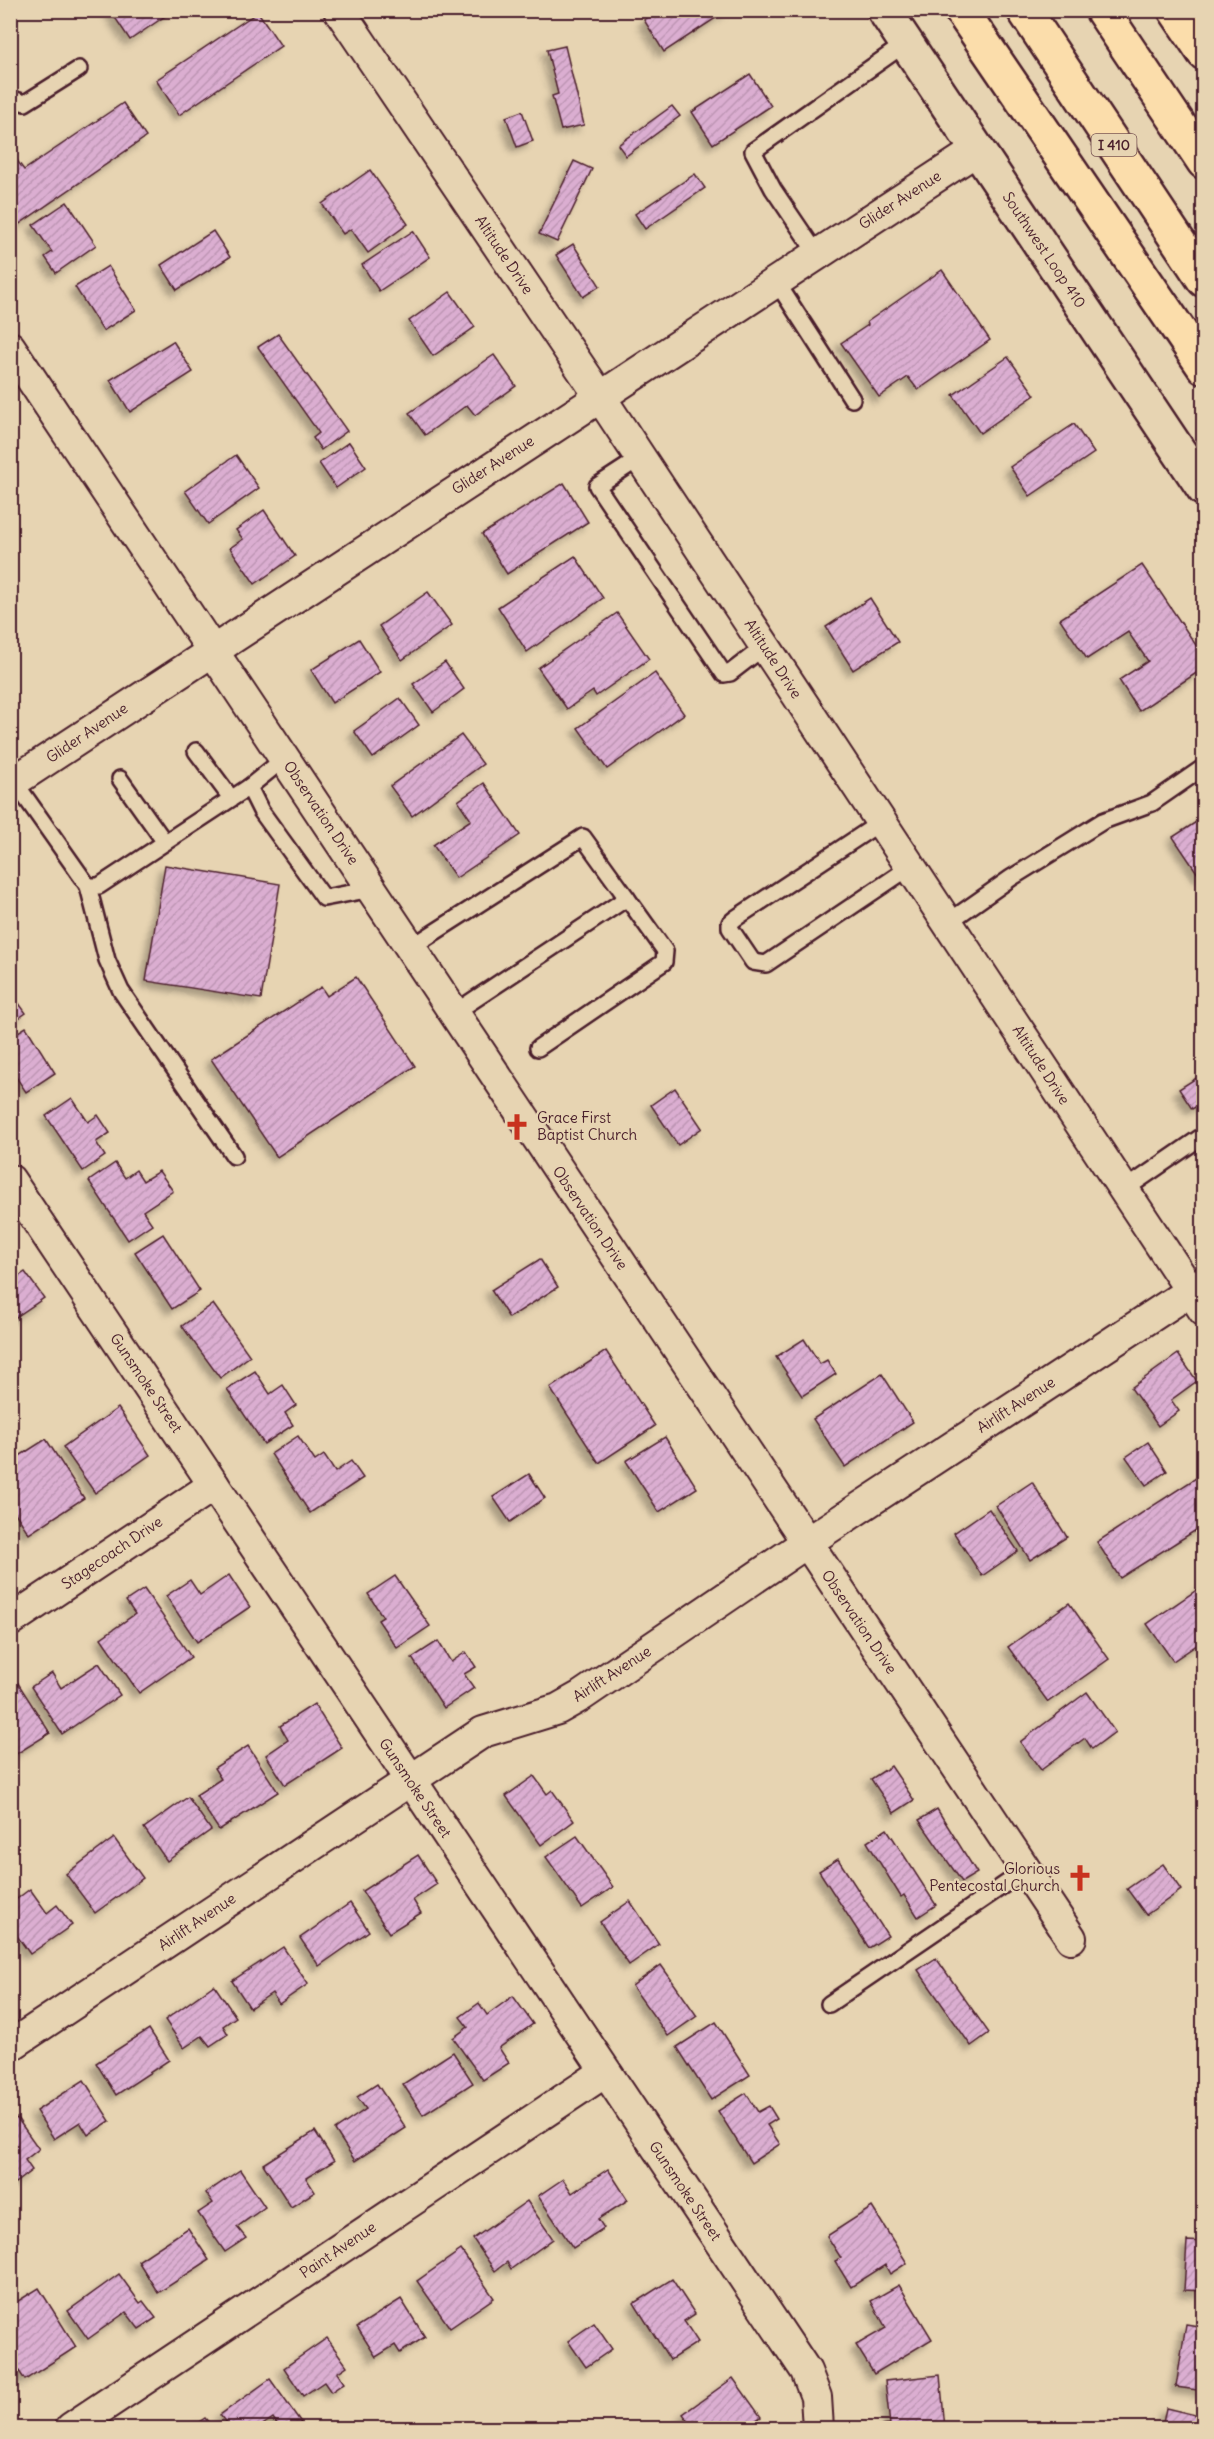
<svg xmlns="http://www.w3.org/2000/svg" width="1214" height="2439" viewBox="0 0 1214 2439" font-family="Delius,sans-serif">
<defs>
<pattern id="building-hatch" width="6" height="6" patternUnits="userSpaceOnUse" patternTransform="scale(1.5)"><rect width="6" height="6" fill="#dbaed1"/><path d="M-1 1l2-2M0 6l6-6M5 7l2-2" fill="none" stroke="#bd95b4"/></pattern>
<filter id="shadow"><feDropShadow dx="-5.5" dy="5.5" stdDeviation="3" flood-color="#0004"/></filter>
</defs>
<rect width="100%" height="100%" fill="#e7d4b2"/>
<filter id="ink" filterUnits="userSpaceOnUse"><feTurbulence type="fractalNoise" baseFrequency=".0167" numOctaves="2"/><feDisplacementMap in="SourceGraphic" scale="12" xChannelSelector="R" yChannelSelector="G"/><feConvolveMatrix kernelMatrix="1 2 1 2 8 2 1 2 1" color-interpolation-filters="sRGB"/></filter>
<g filter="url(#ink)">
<g fill="url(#building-hatch)" stroke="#4a1f2b" stroke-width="1.5" filter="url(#shadow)">
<path d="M110 10H174L130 40Z"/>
<path d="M659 10H728L664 52 644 20Z"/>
<path d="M258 12 281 46 179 115 156 80Z"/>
<path d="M565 46 584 125 561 130 552 96 558 94 547 50Z"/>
<path d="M750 74 771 106 713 144 692 112Z"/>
<path d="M123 103 146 137 12 229 10 151 24 170Z"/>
<path d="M672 106 680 116 626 156 618 145Z"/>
<path d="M522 111 533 141 517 147 506 117Z"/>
<path d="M574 161 592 169 557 242 539 234Z"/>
<path d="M370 170 408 224 368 253 351 229 343 234 322 204Z"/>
<path d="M695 174 705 188 645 229 635 214Z"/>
<path d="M67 202 96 245 56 273 45 257 52 252 33 225Z"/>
<path d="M213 231 230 257 177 290 161 265Z"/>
<path d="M413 231 430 257 379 291 362 265Z"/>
<path d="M573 244 600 286 583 297 556 255Z"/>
<path d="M108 266 136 310 103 331 75 287Z"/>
<path d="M942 270 990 340 918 390 908 377 879 397 841 343 868 325 867 322Z"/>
<path d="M450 292 475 327 433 356 409 321Z"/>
<path d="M278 334 347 431 321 450 313 438 319 433 258 347Z"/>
<path d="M173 341 193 372 130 412 110 380Z"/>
<path d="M494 355 516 386 475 415 467 405 425 435 409 413Z"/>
<path d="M1008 357 1035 395 980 433 953 395Z"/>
<path d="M1074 424 1094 453 1030 496 1010 467Z"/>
<path d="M349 442 366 467 336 488 319 463Z"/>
<path d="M236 455 259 488 208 524 185 491Z"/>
<path d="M564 483 588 522 507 574 482 534Z"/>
<path d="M264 510 295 556 255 584 230 548 243 539 236 530Z"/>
<path d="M575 556 603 598 527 652 498 607Z"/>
<path d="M1142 565 1204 657V668L1139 711 1119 680 1148 661 1128 632 1087 659 1060 619Z"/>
<path d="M428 592 452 625 402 660 379 626Z"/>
<path d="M870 598 898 642 853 670 826 627Z"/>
<path d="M617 613 649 659 596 696 593 691 567 709 538 668Z"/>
<path d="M359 639 380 672 332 703 311 670Z"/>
<path d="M445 662 464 689 433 712 413 684Z"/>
<path d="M655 673 684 714 607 769 578 728Z"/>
<path d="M400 698 419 725 373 758 354 731Z"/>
<path d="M461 735 483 764 412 816 390 786Z"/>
<path d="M484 783 520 835 456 878 433 845 471 820 458 801Z"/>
<path d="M1204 817V875L1200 877 1173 837Z"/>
<path d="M165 865 280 884 261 999 146 981Z"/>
<path d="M356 977 415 1066 277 1157 211 1059 321 987 327 996Z"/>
<path d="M10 991 26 1013 10 1024Z"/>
<path d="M26 1027 55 1073 26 1092 10 1068V1037Z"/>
<path d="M1204 1073V1102L1192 1109 1179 1089Z"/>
<path d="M675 1088 702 1128 678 1145 651 1105Z"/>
<path d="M72 1098 88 1122 98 1115 110 1133 96 1142 105 1156 83 1171 46 1116Z"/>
<path d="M115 1163 125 1178 136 1170 143 1181 159 1171 173 1191 143 1211 152 1224 128 1240 89 1181Z"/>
<path d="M163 1234 200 1291 172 1309 135 1252Z"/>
<path d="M540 1259 558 1287 509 1318 491 1290Z"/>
<path d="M25 1272 44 1298 10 1321V1282Z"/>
<path d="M213 1304 250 1356 220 1378 182 1326Z"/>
<path d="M804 1339 820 1364 827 1360 836 1374 802 1396 776 1357Z"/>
<path d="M606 1351 655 1426 599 1463 550 1388Z"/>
<path d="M1178 1354 1197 1381 1171 1400 1179 1411 1158 1426 1131 1388Z"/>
<path d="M255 1371 270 1394 283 1385 296 1405 285 1413 293 1425 264 1444 227 1389Z"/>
<path d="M882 1374 913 1422 845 1467 813 1419Z"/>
<path d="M118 1408 150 1455 95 1493 63 1447Z"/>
<path d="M298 1436 315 1461 324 1455 335 1472 351 1461 363 1478 310 1513 271 1454Z"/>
<path d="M665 1437 697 1488 659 1512 626 1461Z"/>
<path d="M46 1439 84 1498 29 1534 10 1505V1462Z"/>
<path d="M1148 1442 1167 1471 1146 1485 1126 1457Z"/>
<path d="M529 1474 545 1498 510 1522 493 1497Z"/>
<path d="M1199 1476 1204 1484V1525L1120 1578 1097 1542Z"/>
<path d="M1032 1482 1067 1537 1030 1560 996 1506Z"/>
<path d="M989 1509 1018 1551 982 1576 954 1533Z"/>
<path d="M229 1575 250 1607 197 1642 166 1596 190 1580 200 1595Z"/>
<path d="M395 1576 430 1626 397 1648 378 1620 383 1617 368 1594Z"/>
<path d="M1204 1585V1640L1173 1661 1147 1624Z"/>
<path d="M144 1589 191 1657 139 1693 101 1638 135 1614 126 1601Z"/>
<path d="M1069 1603 1109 1659 1048 1702 1008 1647Z"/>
<path d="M438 1641 451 1662 466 1652 476 1667 464 1674 474 1688 444 1708 412 1658Z"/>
<path d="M99 1663 120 1695 62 1734 31 1687 52 1673 61 1688Z"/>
<path d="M14 1677 50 1733 10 1758V1680Z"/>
<path d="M1087 1692 1115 1732 1092 1749 1085 1738 1041 1770 1020 1742Z"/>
<path d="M314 1704 342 1748 285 1785 266 1755 288 1740 280 1726Z"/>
<path d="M248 1746 278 1792 219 1830 196 1795 221 1779 214 1768Z"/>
<path d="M891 1766 914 1800 894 1813 871 1779Z"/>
<path d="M534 1776 547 1794 552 1790 574 1821 541 1845 506 1796Z"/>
<path d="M188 1797 211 1830 167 1861 144 1828Z"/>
<path d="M937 1809 977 1873 962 1882 919 1820Z"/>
<path d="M887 1829 936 1905 918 1917 904 1895 901 1897 867 1842Z"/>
<path d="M577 1836 613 1887 582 1908 546 1857Z"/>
<path d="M114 1838 143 1878 95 1913 66 1874Z"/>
<path d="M418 1855 437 1884 413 1900 421 1913 389 1933 362 1891Z"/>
<path d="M838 1859 888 1936 869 1948 819 1871Z"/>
<path d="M1163 1864 1181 1890 1146 1915 1127 1889Z"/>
<path d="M30 1889 47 1913 57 1905 72 1925 30 1954 10 1926V1904Z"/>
<path d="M630 1901 659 1944 629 1965 600 1922Z"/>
<path d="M350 1903 369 1931 319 1966 300 1938Z"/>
<path d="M283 1947 308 1984 279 2004 272 1993 250 2008 232 1981Z"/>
<path d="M936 1958 989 2033 971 2046 918 1970Z"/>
<path d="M661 1965 697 2016 668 2036 632 1986Z"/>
<path d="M214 1985 236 2017 223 2026 228 2034 210 2046 202 2036 184 2048 165 2020Z"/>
<path d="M513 1996 533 2024 499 2048 509 2063 483 2080 453 2038 468 2027 460 2017 479 2003 487 2015Z"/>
<path d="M716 2022 750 2075 711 2100 677 2047Z"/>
<path d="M149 2029 169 2060 116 2095 96 2063Z"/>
<path d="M453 2052 473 2083 423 2115 403 2084Z"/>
<path d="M84 2080 110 2121 88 2135 80 2122 54 2139 36 2111Z"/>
<path d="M377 2084 406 2128 355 2161 335 2130 366 2109 357 2097Z"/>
<path d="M746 2093 758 2112 769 2106 777 2119 767 2125 780 2144 751 2163 718 2111Z"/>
<path d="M17 2118 39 2149 25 2160 32 2170 15 2183 10 2177V2122Z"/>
<path d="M315 2131 334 2161 306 2178 315 2192 291 2207 263 2164Z"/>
<path d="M608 2169 628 2200 598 2219 604 2228 573 2248 538 2196 563 2179 572 2193Z"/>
<path d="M240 2170 265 2207 237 2227 246 2238 225 2252 198 2213 213 2203 206 2193Z"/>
<path d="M527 2201 553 2239 511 2269 507 2262 495 2271 473 2239Z"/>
<path d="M872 2207 907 2263 890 2274 885 2265 851 2287 835 2261 841 2258 827 2236Z"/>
<path d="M188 2228 209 2260 158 2293 138 2261Z"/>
<path d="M1187 2241 1204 2242V2291L1184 2290Z"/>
<path d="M461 2250 494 2298 450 2328 417 2281Z"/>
<path d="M119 2274 140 2303 143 2301 156 2318 139 2329 126 2312 88 2339 68 2311Z"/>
<path d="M672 2279 695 2314 684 2321 698 2342 670 2360 634 2303Z"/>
<path d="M899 2285 932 2339 874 2374 856 2345 886 2328 871 2301Z"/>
<path d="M39 2288 76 2347 25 2380 10 2358V2306Z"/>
<path d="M401 2299 425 2337 400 2353 395 2345 376 2357 357 2327Z"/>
<path d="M594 2323 612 2349 586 2367 568 2341Z"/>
<path d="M1186 2324 1204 2327V2391L1176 2387Z"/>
<path d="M327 2338 347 2366 337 2373 344 2383 331 2392 324 2382 303 2396 284 2368Z"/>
<path d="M940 2375 945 2428H882V2426L890 2425 885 2381Z"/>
<path d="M733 2378 761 2417 744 2428H722L719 2424 713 2428H694L683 2414Z"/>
<path d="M270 2379 305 2428H280L273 2418 258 2428H230L220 2415Z"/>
<path d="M1166 2408 1204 2417V2428H1162Z"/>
<path d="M205 2418 213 2428H190Z"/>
</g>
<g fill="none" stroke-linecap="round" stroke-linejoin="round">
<defs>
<g id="service">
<path d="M10 98 25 103 79 69"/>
<path d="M817 254 773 189 753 151 906 43"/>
<path d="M776 281 852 399"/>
<path d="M640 458 597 486 724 674 730 673 765 646"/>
<path d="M196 751 231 798"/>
<path d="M285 758 249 787 261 811 324 898 372 889"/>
<path d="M120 779 164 841"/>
<path d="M14 781 88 886H99L249 787"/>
<path d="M881 822 736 918 730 923V928L753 962 766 964 910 867"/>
<path d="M88 886 107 960 121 991 234 1156"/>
<path d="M947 923 1011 878 1103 821 1152 803 1204 767"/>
<path d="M410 948 583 837 627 898 454 1013"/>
<path d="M538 1048 664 962 665 951 627 898"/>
<path d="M1124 1190 1204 1135"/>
<path d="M829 2004 1026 1870"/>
</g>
<g id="minor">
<path d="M339 10 599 395 1204 1311"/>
<path d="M10 347 1071 1938"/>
<path d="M10 784 977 150"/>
<path d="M10 1180 806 2371 816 2397 818 2428"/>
<path d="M10 1621 214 1485"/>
<path d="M10 2046 483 1732 558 1709 581 1696 806 1543 1204 1282"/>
<path d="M71 2428 605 2072"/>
</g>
<path id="secondary" d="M884 10 1204 489"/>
<g id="motorway">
<path d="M961 10 1204 367"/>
<path d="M1024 10 1204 280"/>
<path d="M1102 10 1204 162"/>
<path d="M1175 10 1204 53"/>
</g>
</defs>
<use href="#service" stroke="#4a1f2b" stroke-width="20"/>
<use href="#minor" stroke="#4a1f2b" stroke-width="34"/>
<use href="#secondary" stroke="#4a1f2b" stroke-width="38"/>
<use href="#motorway" stroke="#4a1f2b" stroke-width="38"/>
<use href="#service" stroke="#e7d4b2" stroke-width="15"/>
<use href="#minor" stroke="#e7d4b2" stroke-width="30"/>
<use href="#secondary" stroke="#e7d4b2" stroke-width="33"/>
<use href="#motorway" stroke="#fbddab" stroke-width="33"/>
</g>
</g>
<defs>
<symbol id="church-bare" viewBox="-9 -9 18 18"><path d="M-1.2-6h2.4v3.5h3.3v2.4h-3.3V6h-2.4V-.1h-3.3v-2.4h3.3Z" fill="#c8321e" stroke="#e7d4b2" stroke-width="2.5" paint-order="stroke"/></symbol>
</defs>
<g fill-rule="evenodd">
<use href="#church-bare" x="498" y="1108" width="38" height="38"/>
<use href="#church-bare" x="1061" y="1859" width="38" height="38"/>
</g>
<g text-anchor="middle" stroke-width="4.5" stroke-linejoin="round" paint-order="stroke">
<rect fill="#e7d4b2" stroke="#795554" stroke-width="1.5" x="1091.5" y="134" width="45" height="22" rx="4.5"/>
<g font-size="14" font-weight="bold" fill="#4a1f2b">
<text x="1114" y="150">I 410</text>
</g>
<g font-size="15" fill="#4a1f2b" stroke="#e7d4b2">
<text transform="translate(900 200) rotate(-33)" y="5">Glider Avenue</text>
<text transform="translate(1044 250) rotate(56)" y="5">Southwest Loop 410</text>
<text transform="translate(504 255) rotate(56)" y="5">Altitude Drive</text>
<text transform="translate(493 465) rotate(-33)" y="5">Glider Avenue</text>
<text transform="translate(773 659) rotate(57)" y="5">Altitude Drive</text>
<text transform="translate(87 733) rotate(-34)" y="5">Glider Avenue</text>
<text transform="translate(321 813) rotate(56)" y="5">Observation Drive</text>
<text transform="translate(1041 1065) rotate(57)" y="5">Altitude Drive</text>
<text transform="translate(590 1218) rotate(56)" y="5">Observation Drive</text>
<text transform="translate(146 1383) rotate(56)" y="5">Gunsmoke Street</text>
<text transform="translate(1016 1405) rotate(-33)" y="5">Airlift Avenue</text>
<text transform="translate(112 1553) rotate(-34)" y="5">Stagecoach Drive</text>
<text transform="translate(859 1622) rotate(56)" y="5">Observation Drive</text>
<text transform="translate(612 1674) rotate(-33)" y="5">Airlift Avenue</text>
<text transform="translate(415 1788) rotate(56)" y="5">Gunsmoke Street</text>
<text transform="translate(197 1922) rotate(-34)" y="5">Airlift Avenue</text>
<text transform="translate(685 2191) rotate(56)" y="5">Gunsmoke Street</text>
<text transform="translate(338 2250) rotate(-34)" y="5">Paint Avenue</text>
</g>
<g font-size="15" fill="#4a1f2b" stroke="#e7d4b2" text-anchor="start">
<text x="537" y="1123">Grace First<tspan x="537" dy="17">Baptist Church</tspan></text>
<text x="1060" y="1874" text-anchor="end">Glorious<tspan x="1060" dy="17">Pentecostal Church</tspan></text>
</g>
</g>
<rect width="1214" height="2439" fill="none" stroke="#e7d4b2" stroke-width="36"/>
<rect x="18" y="18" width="1178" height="2403" fill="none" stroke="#4a1f2b" stroke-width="2" filter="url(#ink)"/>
</svg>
